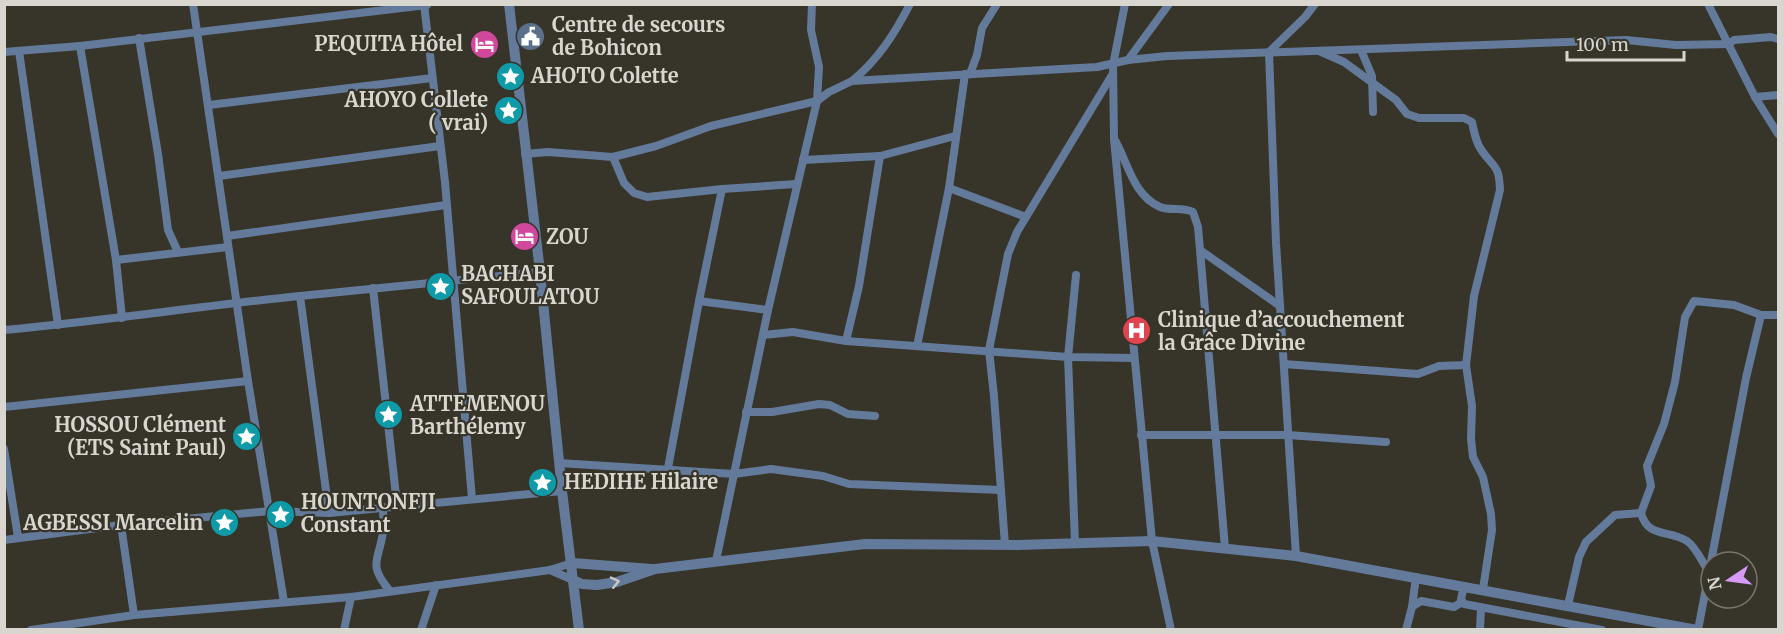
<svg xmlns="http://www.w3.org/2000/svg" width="1783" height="634" viewBox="0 0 1783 634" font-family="Merriweather,serif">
<rect width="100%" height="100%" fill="#373429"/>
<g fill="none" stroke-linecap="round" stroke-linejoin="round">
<g stroke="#637a9a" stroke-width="8">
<path d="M193 4 248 381 284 602"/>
<path d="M424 4 445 182 472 499"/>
<path d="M1125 4 1113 65 1114 139 1152 541 1171 630"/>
<path d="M1708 4 1755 97 1778 134"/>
<path d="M139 38 158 154 168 230 178 252"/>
<path d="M80 46 116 260 122 318"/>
<path d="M1361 50 1372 76 1373 112"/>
<path d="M19 51 58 325"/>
<path d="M1319 51 1344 62 1396 100 1407 114 1419 118H1464L1472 122C1474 132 1476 143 1482 151 1495 169 1499 165 1500 190L1474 296 1466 365 1472 406 1471 439 1473 457 1483 477 1491 514 1492 530 1483 589"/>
<path d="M4 52 80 46 427 5"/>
<path d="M1128 60 1169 4"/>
<path d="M970 74 977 55 982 28 997 4"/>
<path d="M852 81C878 60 895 33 910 4"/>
<path d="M1755 97 1778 95"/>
<path d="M209 105 432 78"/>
<path d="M1116 142C1128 164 1134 196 1160 207 1170 211 1183 207 1193 212L1198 227 1200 250 1280 306"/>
<path d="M525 154 548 152 613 157 656 146 711 126 817 101 829 92 852 81 1097 67 1128 60 1167 56 1626 40 1676 45 1729 44 1734 40 1771 37 1778 39"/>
<path d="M613 157 624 183 634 193 647 197 722 189 796 184"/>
<path d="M803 160 880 156 955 136"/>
<path d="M219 176 440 146"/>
<path d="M949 188 1026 217"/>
<path d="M227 236 446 205"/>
<path d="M1200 250 1225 548"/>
<path d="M116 260 228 247"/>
<path d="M540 272 300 296 329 513 562 491"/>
<path d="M373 288 397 505"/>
<path d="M699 301 768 310"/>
<path d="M4 330C103 321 201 306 300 296"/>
<path d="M763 335 793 332 846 341 1068 357 1134 358"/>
<path d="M846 341 859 286 880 156"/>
<path d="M917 346 949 188 965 74"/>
<path d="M1284 364 1418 374 1439 366 1466 365"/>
<path d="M4 407 248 381"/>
<path d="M746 412H772L819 404 830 405 848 414 875 416"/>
<path d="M1141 435H1288L1386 442"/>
<path d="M4 449 18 537"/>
<path d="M559 463 734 474 771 469 823 476 849 484 1001 490"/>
<path d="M668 468 699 301 722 189"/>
<path d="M383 507C383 515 384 524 383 532 379 561 367 564 390 591"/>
<path d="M1641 513C1648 539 1669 529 1687 541 1696 547 1702 562 1709 572"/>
<path d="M121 525 134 615"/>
<path d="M4 540 121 525 270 511 329 513"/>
<path d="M1075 543 1068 357 1076 275"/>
<path d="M1005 545 994 396 989 350 1008 254 1017 232 1112 75"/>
<path d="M1296 556 1276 243 1269 52 1305 17 1315 4"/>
<path d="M716 561 768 310 817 101 819 67 811 30 812 4"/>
<path d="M550 570 573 580"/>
<path d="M1464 586 1461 599 1464 604 1602 630"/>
<path d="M1568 605 1579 557 1586 542 1615 515 1641 513 1651 486 1647 466 1664 424 1675 382 1685 317 1694 301 1734 305 1761 315H1778"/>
<path d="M1412 607 1416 577"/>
<path d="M31 630 134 615 351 597 550 570 572 563"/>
<path d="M344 630 351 597"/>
<path d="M421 630 436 585"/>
<path d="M1406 630 1412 607 1421 601 1454 607 1462 602"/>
<path d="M1480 630 1481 608"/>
<path d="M1698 630 1746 378 1761 315"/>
</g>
<g stroke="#637a9a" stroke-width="10">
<path d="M509 4 540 272 562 491 579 630"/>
<path d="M572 563 652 569"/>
<path d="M573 580 582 584 597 585 617 582 655 569 865 544 1018 545 1152 541 1296 556 1697 630"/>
</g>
</g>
<defs><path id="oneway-chevron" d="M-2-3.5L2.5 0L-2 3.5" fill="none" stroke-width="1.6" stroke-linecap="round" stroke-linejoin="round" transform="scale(1.5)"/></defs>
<use stroke="#c6c8c7" href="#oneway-chevron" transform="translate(615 582) rotate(-13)"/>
<defs>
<symbol id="civic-disc" viewBox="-11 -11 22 22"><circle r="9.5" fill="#5c6f8a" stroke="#373429"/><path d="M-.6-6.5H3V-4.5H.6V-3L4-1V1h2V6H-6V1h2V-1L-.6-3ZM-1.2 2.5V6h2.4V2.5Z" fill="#fff"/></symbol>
<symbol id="hotel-disc" viewBox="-11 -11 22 22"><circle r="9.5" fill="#d1479c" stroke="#373429"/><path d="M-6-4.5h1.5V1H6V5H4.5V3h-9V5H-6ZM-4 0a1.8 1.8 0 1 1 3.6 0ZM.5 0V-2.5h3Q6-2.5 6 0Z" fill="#fff"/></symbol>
<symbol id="sight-disc" viewBox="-11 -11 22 22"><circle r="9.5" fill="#0f9aa8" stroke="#373429"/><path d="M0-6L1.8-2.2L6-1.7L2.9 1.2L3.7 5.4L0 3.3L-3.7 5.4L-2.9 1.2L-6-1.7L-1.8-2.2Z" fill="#fff"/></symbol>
<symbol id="hospital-disc" viewBox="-11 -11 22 22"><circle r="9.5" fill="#e0444e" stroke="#373429"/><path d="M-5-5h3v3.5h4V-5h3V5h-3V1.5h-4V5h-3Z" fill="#fff"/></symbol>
</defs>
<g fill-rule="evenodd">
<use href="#civic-disc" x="514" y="20" width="33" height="33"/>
<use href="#hotel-disc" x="468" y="28" width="33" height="33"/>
<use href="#sight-disc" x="494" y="60" width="33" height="33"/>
<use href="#sight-disc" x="492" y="94" width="33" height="33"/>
<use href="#hotel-disc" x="508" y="220" width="33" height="33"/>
<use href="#sight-disc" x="424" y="270" width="33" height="33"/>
<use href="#hospital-disc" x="1120" y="314" width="33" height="33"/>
<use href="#sight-disc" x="372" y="398" width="33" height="33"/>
<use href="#sight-disc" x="230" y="420" width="33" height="33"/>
<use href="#sight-disc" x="526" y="466" width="33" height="33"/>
<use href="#sight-disc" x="264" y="498" width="33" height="33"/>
<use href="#sight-disc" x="208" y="506" width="33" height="33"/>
</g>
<g text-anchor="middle" stroke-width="4.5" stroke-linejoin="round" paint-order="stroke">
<g font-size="20" font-weight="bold" fill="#d8d6cf" stroke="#373429" text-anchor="start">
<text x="552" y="32">Centre de secours<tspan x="552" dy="23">de Bohicon</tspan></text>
<text x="463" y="51" text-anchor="end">PEQUITA Hôtel</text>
<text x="531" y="83">AHOTO Colette</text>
<text x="488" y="107" text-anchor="end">AHOYO Collete<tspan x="488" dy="23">( vrai)</tspan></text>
<text x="546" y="244">ZOU</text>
<text x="461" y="281">BACHABI<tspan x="461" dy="23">SAFOULATOU</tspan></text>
<text x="1158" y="327">Clinique d’accouchement<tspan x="1158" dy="23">la Grâce Divine</tspan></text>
<text x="410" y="411">ATTEMENOU<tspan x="410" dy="23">Barthélemy</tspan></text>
<text x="226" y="432" text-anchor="end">HOSSOU Clément<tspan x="226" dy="23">(ETS Saint Paul)</tspan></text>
<text x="564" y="489">HEDIHE Hilaire</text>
<text x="301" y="509">HOUNTONFJI<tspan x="301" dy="23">Constant</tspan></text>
<text x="203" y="530" text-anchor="end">AGBESSI Marcelin</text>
</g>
</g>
<rect width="1783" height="634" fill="none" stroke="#d8d6cf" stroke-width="12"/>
<g transform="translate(1729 580) rotate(257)"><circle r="28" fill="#373429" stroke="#77756b" stroke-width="1.5"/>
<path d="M0-4.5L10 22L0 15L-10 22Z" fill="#d89af8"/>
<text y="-9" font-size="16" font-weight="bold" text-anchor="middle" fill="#d8d6cf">N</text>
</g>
<path d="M1567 51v9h117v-9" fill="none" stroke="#d8d6cf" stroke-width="3"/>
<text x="1576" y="51" font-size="18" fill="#d8d6cf" stroke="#373429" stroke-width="4.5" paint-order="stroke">100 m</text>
</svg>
